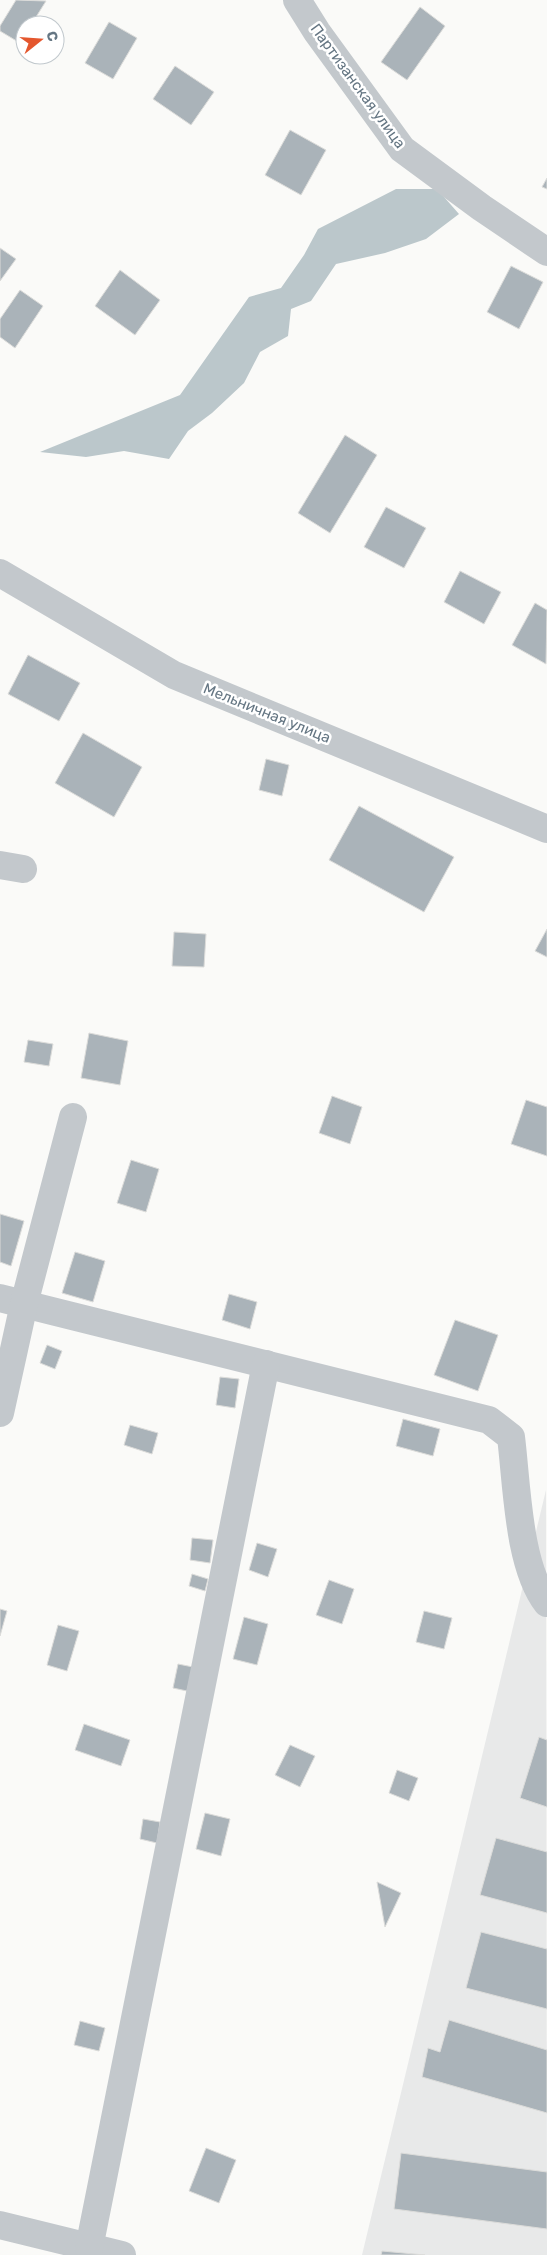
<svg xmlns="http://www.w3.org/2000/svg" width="547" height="2255" viewBox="0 0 547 2255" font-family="Rubik,sans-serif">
<rect width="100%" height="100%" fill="#fafaf8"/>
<path fill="#e8e9e9" d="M546 1490 547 2255H362Z"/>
<path fill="#bbc7cb" d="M396 189H437L459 214 426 239 385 253 336 264 311 301 291 309 288 336 260 352 244 383 212 413 188 431 169 459 124 451 86 457 40 452 180 395 249 297 281 288 304 255 318 229Z"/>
<g fill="#aab3b9" stroke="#dcdcda">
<path d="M16 0 46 1 31 25H25V35L20 43 0 31V26Z"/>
<path d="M420 7 445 26 407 80 381 62Z"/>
<path d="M109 22 137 38 113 79 85 63Z"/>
<path d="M175 66 214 92 191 125 153 99Z"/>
<path d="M290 130 326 150 301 195 265 175Z"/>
<path d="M547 178V189L542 187Z"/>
<path d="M0 248 16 259 0 281Z"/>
<path d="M511 266 543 282 519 329 487 312Z"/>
<path d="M120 270 160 300 135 335 95 306Z"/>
<path d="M20 290 43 306 15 348 0 337V319Z"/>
<path d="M345 435 377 455 330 533 298 513Z"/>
<path d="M386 507 426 528 404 568 364 547Z"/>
<path d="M460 571 501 592 484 624 444 602Z"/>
<path d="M535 603 547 610 546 664 512 645Z"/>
<path d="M28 655 80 683 59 721 8 694Z"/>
<path d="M83 733 142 767 114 817 55 783Z"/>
<path d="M266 759 289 765 282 796 259 790Z"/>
<path d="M359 806 454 857 424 912 329 860Z"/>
<path d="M547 929V957L535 951Z"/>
<path d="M174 932 206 934 204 967 172 966Z"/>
<path d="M89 1033 128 1041 120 1085 81 1078Z"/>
<path d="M28 1040 53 1044 49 1066 24 1062Z"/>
<path d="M332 1096 362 1107 350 1144 319 1133Z"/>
<path d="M526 1100 547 1107V1156L511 1144Z"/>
<path d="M131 1160 159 1169 146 1212 117 1203Z"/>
<path d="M0 1214 24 1221 11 1266 0 1262Z"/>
<path d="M75 1252 105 1261 93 1302 62 1293Z"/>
<path d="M229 1294 257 1302 250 1329 222 1320Z"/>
<path d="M455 1320 498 1335 478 1391 434 1375Z"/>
<path d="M47 1345 62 1351 55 1369 40 1363Z"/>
<path d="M220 1377 239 1379 235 1408 216 1405Z"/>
<path d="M403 1419 440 1429 433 1456 396 1446Z"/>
<path d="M130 1425 158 1433 152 1454 124 1445Z"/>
<path d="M192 1538 213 1540 210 1563 190 1560Z"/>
<path d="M257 1543 277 1549 268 1577 249 1570Z"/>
<path d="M192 1574 208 1579 205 1591 189 1586Z"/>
<path d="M329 1580 354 1589 342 1624 316 1615Z"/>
<path d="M0 1609 7 1611 0 1636Z"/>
<path d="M424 1611 452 1618 444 1649 416 1642Z"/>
<path d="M244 1617 268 1624 257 1665 233 1659Z"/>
<path d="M58 1625 79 1631 67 1671 47 1665Z"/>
<path d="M178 1664 193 1667 187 1691 173 1688Z"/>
<path d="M84 1724 130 1740 121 1766 75 1750Z"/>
<path d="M539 1737 547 1740V1807L520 1798Z"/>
<path d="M290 1745 315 1756 300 1787 275 1775Z"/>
<path d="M397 1770 418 1778 409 1801 389 1793Z"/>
<path d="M205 1813 230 1819 221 1856 196 1849Z"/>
<path d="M143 1819 160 1822 157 1843 140 1839Z"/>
<path d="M496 1838 547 1852V1913L480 1895Z"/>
<path d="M377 1882 401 1893 385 1927Z"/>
<path d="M481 1932 547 1949V2009L466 1988Z"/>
<path d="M449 2020 547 2050V2113L422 2077 428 2048 440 2052Z"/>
<path d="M80 2021 105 2028 99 2051 74 2045Z"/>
<path d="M206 2148 236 2160 219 2203 189 2191Z"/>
<path d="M401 2153 547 2172V2229L394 2209Z"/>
<path d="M382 2251 425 2255H381Z"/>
</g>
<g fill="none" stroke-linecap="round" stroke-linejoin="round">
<g stroke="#c3c8cc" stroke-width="28">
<path d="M297 0 317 32 402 149 482 208 547 252"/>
<path d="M0 573 174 675 547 829"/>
<path d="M0 865 23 869"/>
<path d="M0 1298 489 1420 511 1437C517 1485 518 1566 547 1603"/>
<path d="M0 1413 24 1304 73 1117"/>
<path d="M0 2225 122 2255"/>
<path d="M89 2248 266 1364"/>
</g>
</g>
<g text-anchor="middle" stroke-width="5" stroke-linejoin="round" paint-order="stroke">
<g font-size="15" fill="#657683" stroke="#fff">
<text transform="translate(358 86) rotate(54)" y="5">Партизанская улица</text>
<text transform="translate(267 713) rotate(22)" y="5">Мельничная улица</text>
</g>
</g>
<g transform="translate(40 40) rotate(73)"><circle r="24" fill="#ffffff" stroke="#c1c8cd"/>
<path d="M0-4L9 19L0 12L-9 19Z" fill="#e4572e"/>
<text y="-8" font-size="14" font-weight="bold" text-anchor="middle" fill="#657683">С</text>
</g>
</svg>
